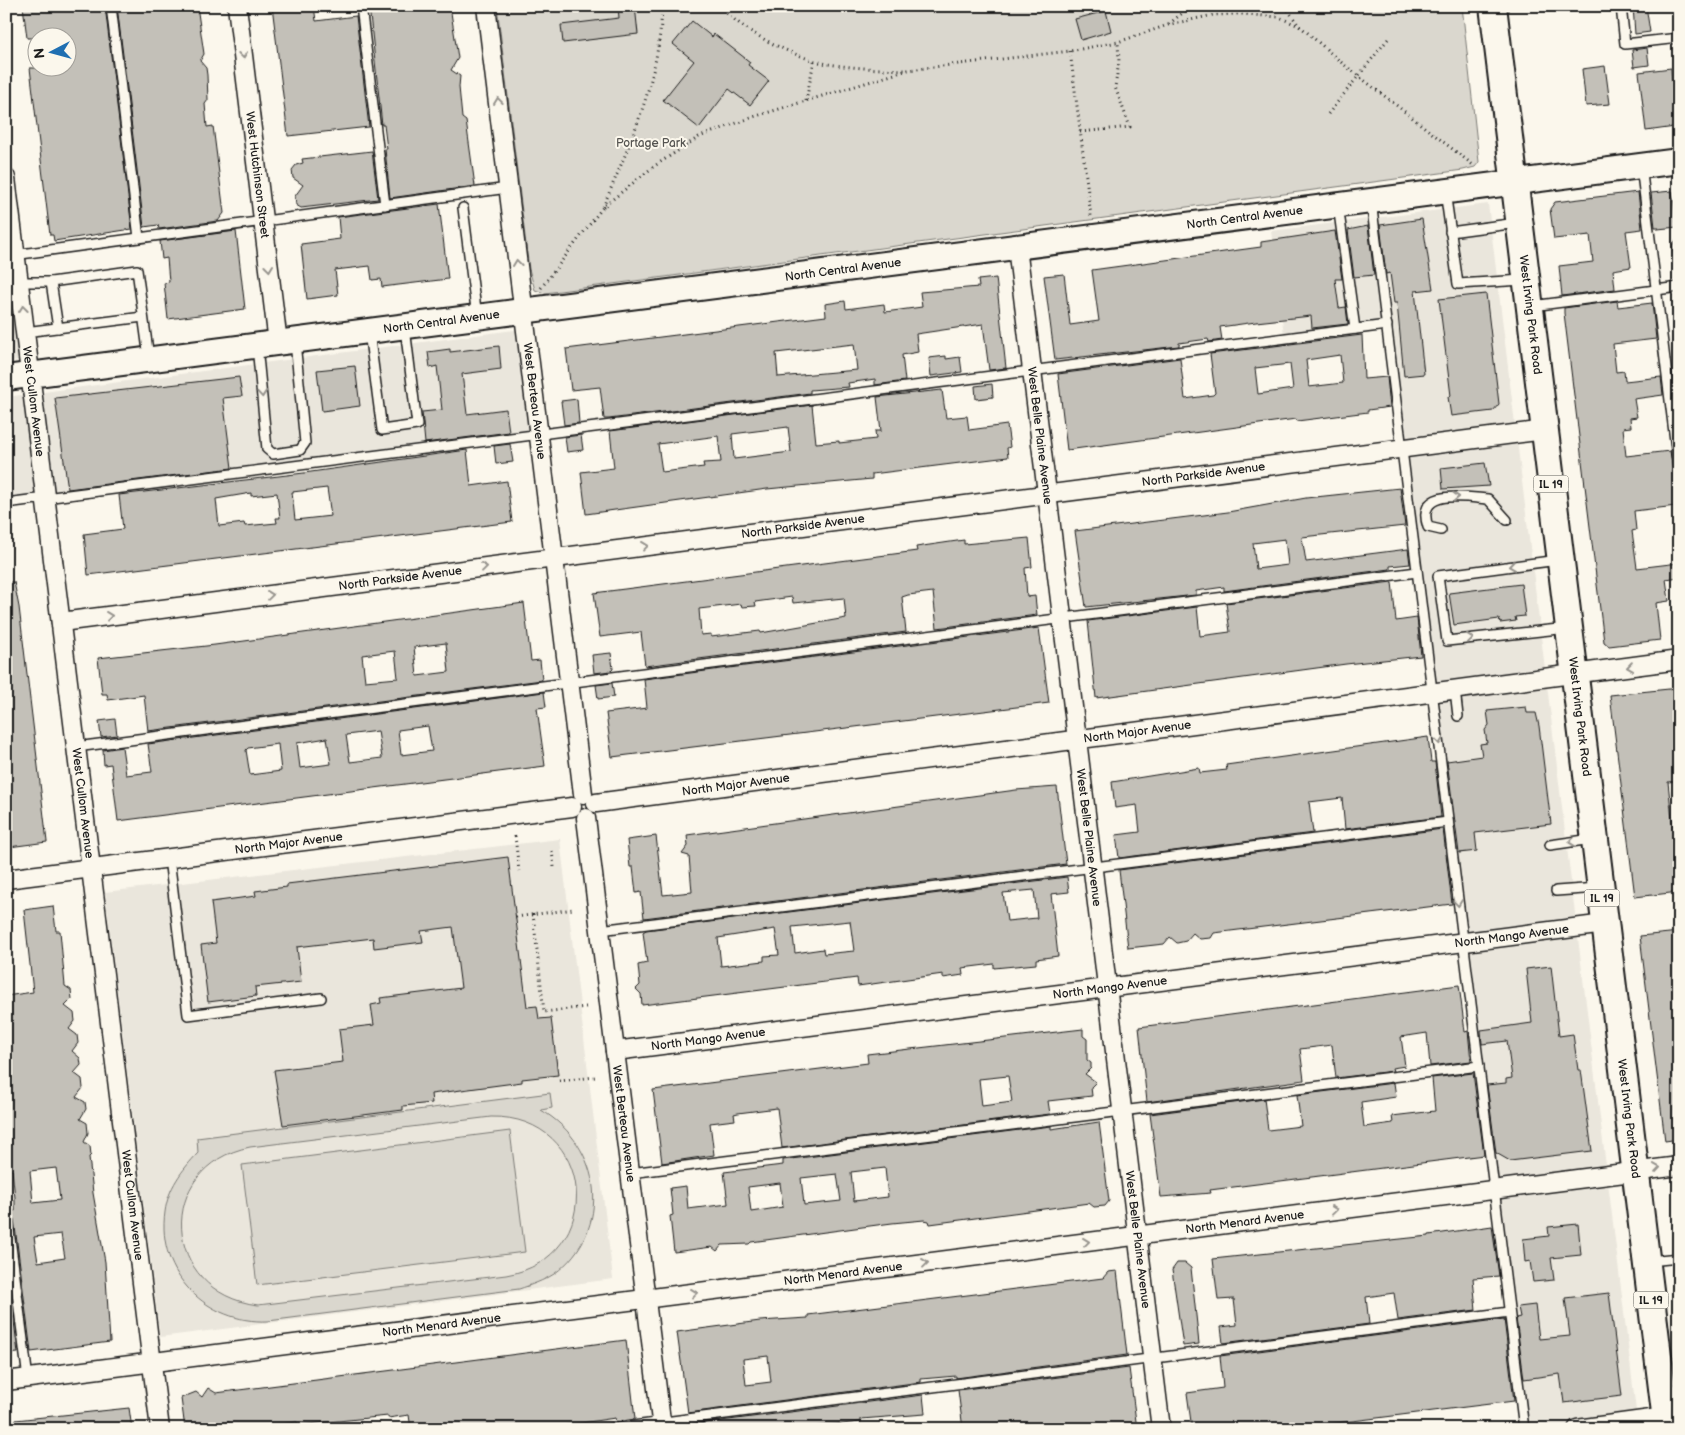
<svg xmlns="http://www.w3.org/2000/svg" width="1685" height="1435" viewBox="0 0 1685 1435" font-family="'Balsamiq Sans',sans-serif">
<rect width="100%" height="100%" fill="#fbf7ec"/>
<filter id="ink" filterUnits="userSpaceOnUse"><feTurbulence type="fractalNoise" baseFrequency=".02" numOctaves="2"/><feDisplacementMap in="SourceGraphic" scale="10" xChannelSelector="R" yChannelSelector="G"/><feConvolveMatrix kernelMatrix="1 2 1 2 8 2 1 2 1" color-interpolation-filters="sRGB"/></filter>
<g filter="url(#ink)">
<g fill="#eae6dc">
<path d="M1488 204 1637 1419 1563 1429H1525L1389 322 1284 335 1271 231Z"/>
<path d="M13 255 26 359 6 362V256Z"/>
<path d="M522 329 536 437 6 506V397Z"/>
<path d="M560 839 613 1279 160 1337 105 892Z"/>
</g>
<g fill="#dad7ce" stroke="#7b7a75" fill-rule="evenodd">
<path d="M497 6H1462L1479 162 1475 167 1463 170 545 293 535 290 529 269Z"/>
<path d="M550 1093 552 1108 541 1110C603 1146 614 1230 554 1274 543 1281 531 1285 519 1289L268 1321C208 1324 156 1274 165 1212 168 1188 182 1170 198 1153L197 1138ZM491 1117C596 1115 608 1258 506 1275L258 1305C161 1293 154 1166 250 1147Z"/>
<path d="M510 1131 525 1252 257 1285 242 1165Z"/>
</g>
<g fill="#c3c0b8" stroke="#1c1c1c" fill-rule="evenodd">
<path d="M23 6H66L67 9 105 6 132 229 54 241 53 235H50L30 68H68V38H27Z"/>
<path d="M117 6H197L204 54 200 61 206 68 207 75 208 100 205 104 207 127 213 126 224 213 218 221 159 229 158 225 144 227Z"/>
<path d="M272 6H314L316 21 356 16 369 127 288 136Z"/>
<path d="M369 6H450L458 58 451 70 460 76 459 87 462 118 466 121 475 186 390 198 385 149H387L384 125H382Z"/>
<path d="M618 6H635L638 34 563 43 561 25 619 18Z"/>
<path d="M1633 6H1646L1650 32 1635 34Z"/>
<path d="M1106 11 1111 31 1081 40 1075 19Z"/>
<path d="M692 21 712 37 714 34 750 62 748 65 769 81 750 105 729 89 699 128 663 100 694 61 673 44Z"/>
<path d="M1647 48 1649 65 1634 67 1632 50Z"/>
<path d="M1605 66 1610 104 1586 106 1582 69Z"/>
<path d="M1671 68 1675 127 1646 131 1639 72Z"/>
<path d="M372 151 378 199 301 208 296 205 295 196 303 185 293 178 292 170 296 165 303 163 302 159Z"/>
<path d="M1672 191 1677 227 1658 229V227H1655L1651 193Z"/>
<path d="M1638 192 1642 229 1626 231 1631 267 1613 270 1615 289 1562 296 1559 266 1593 262 1590 235 1554 239 1550 209 1555 202Z"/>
<path d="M439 204 448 279 382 287 381 279 372 280 370 266 335 270 338 295 307 299 301 244 340 239 338 217Z"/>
<path d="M1422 219 1433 289 1415 291 1424 374 1404 376 1397 303H1394L1390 273 1386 274 1380 225Z"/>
<path d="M1368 226 1374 275 1354 277 1348 230Z"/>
<path d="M236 231 245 309 168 319 164 283 169 282 167 258 162 259 160 241Z"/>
<path d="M1335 231 1342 279H1335L1339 308 1346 307 1348 324 1312 328 1311 316 1256 322 1220 327 1222 340 1209 342 1208 339 1179 343V346L1055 360 1044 276 1064 274 1070 325 1099 321 1092 270 1261 247V242Z"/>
<path d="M996 278 1006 368 989 370 983 324 916 334 918 352 902 355 905 381 875 385V379L848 383 849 387 810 390V393L609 419H604L600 387 571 390 566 349 826 316 825 304 845 301 846 309 884 304 885 312 922 307 920 292 979 287 978 280ZM854 344 857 370 778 377 776 353Z"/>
<path d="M1486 294 1499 404 1493 411 1451 416 1448 397 1451 396 1439 299Z"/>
<path d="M1617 301 1618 307 1652 303 1656 339 1613 344 1616 372 1624 371 1625 381 1661 377 1663 395 1634 399 1637 417 1630 418 1631 427 1623 428 1626 456 1670 451 1675 486 1676 506 1634 511 1636 530 1632 531 1637 568 1679 563V577L1666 579 1669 601 1656 603 1660 640 1609 646 1604 642 1564 313V308Z"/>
<path d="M1362 335 1364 379 1387 377 1390 407 1368 410V412L1297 421 1296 419 1067 450 1058 374 1180 358 1185 399 1213 395 1215 393 1210 354ZM1340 355 1343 383 1309 387 1306 360ZM1290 364 1293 389 1258 394 1255 368Z"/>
<path d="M499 346 501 369 462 374 467 414 506 409 509 432 425 443 422 412 442 410 437 366 430 368 428 352 450 349V352Z"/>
<path d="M946 356V359L960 357 962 372 931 376 929 358Z"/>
<path d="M355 366 360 406 322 411 317 370Z"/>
<path d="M239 377 242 396 223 398 232 468 68 489 55 398Z"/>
<path d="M992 384 993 397 976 399 975 386Z"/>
<path d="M942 390 946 418 967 416 969 430 1007 425 1010 447 1007 448 1008 457 872 474V479L767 489 586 514 581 472 614 468 610 431 812 405 816 443 839 441V443L876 439 875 431H881L877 397ZM788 427 791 452 734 459 732 434ZM718 436 721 462 703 463 704 467 662 472 658 444Z"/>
<path d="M577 399 579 423 564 425 561 401Z"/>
<path d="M581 435 583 450 567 452 565 437Z"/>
<path d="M510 444 513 462 496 464 494 446Z"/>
<path d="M467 450 471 486 507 481 512 522 88 575 84 534 123 529 119 495 304 473ZM327 488 331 516 295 520 292 492ZM251 493V496L277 493 280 518H276L277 523 245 526 244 523 219 526 216 499Z"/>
<path d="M1485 463 1489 486 1443 489 1441 468Z"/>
<path d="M1400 488 1405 526 1302 537 1306 562 1408 549 1410 564 1390 566V569L1224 591V587L1196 591V595L1086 607 1075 531 1228 512 1306 498ZM1285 539 1288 565 1256 569 1253 543Z"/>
<path d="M1029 538 1032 567 1025 568 1027 597 1035 596 1037 615 937 628 933 592 908 595 902 597 906 632 645 666 641 632 600 637 594 593 917 551 916 547 964 540V544ZM792 597 793 603 844 598 846 618 761 633 760 631 711 637V634L701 635 699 609 741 604 742 607 756 606 755 602Z"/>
<path d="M6 582H14L19 607 47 842 9 847 6 822Z"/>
<path d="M1392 582 1396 621 1417 618 1421 656 1346 664 1096 698 1088 621 1197 607 1200 636 1230 632 1226 603Z"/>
<path d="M1521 584 1525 616 1515 617 1516 621 1500 623 1499 619 1454 625 1449 593Z"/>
<path d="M524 603 531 661 540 660 542 680 148 731 144 695 108 700 107 694H102L98 658 215 645ZM446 643 449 672 417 676 414 647ZM395 651 398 678 365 681 362 655Z"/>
<path d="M1039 628 1049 703 612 757 606 713 647 708 644 679Z"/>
<path d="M611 653 613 669 611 671 594 673 592 655Z"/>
<path d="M612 683 614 697 598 699 596 685Z"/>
<path d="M1679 688V781L1668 782 1674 838H1679V892L1635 897 1610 695Z"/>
<path d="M544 692 546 707 537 708 545 766 118 821 111 764 104 765 103 750 122 747 126 775 152 772 148 744ZM428 726 432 751 401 755 398 730ZM378 731 382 758 350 762 346 735ZM327 738 331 764 300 768 297 743ZM278 744 281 771 250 775 246 750 248 748Z"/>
<path d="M1526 707 1527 713H1536L1539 726 1551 824 1475 833 1477 851 1459 853 1447 761 1482 756 1480 744 1487 743 1485 730 1489 725 1487 711Z"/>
<path d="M115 719 117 735 101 737 99 721Z"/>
<path d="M1428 737 1431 762H1435L1441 817 1345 829 1342 798 1309 802 1313 833 1119 858 1116 835 1140 832 1137 805 1115 808 1112 782 1199 768 1200 773 1227 770 1226 765Z"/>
<path d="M1057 787 1066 864 644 918 641 892 636 893 633 867H630L627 840 656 836 663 895 692 892 689 856 682 854 688 846 687 835 1016 790Z"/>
<path d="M1443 829 1452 904 1214 933 1211 938 1200 939 1193 933 1186 941 1177 943 1170 937 1164 944 1128 948 1119 870Z"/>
<path d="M508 857 527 1007 537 1006 539 1019 551 1018 558 1075 522 1079V1082L431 1094 432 1103 403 1106V1110L283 1125 274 1070 343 1062 339 1029 374 1025 371 1005 381 1003 380 998 461 988 453 927 421 931 423 942 407 944 374 948 373 938 297 947 301 982 255 987 256 996 208 1002 201 945 216 943 211 902 256 896 255 891 287 887V884Z"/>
<path d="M1067 877 1069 892 1051 894 1058 956 1036 959V964L994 968V964L962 968 963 975 943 978V974L858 986 857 978 642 1005 641 994 636 989 640 985 638 965 647 963 643 932 646 930ZM1034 890 1037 918 1007 921 1003 893ZM850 921 854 951 824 954 823 949 795 953 792 927ZM775 929 779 955 764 956V961L721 966 718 938Z"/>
<path d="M53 906 56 931H60L65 986 71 990 72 999 65 1006 74 1013 75 1021 69 1029 77 1035 78 1043 72 1051 80 1058 81 1065 74 1073 82 1079 83 1088 76 1097 85 1102 86 1109 80 1119 87 1123 88 1133 84 1142 90 1146 91 1155 89 1157 93 1193 105 1262 110 1342 31 1352 13 1211H15V1198L12 1170H10L7 1152 6 996 33 992 24 910ZM56 1168 60 1200 33 1203 30 1171ZM61 1234 65 1258 38 1262 34 1237Z"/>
<path d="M1679 932V1139L1665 1141 1640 936Z"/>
<path d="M1551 966 1559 1036 1573 1034 1578 1070H1581L1592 1151 1510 1161 1496 1153 1487 1085 1506 1083V1079L1512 1078 1507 1041 1482 1044 1481 1030 1532 1023 1526 969Z"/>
<path d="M1459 985 1465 1032 1468 1031 1471 1061 1430 1066 1427 1033 1401 1037 1405 1066 1392 1068 1393 1071 1336 1078 1332 1045 1300 1049 1304 1080 1147 1102 1139 1027Z"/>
<path d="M1083 1029V1036L1087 1039V1060L1091 1063V1068L1085 1074 1096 1082 1091 1087 1092 1096 1048 1101 1050 1114 782 1148 777 1108 738 1113 734 1114 735 1120 710 1123 714 1155 662 1163 653 1090 868 1063 867 1054ZM1008 1076 1012 1102 982 1106 979 1079Z"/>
<path d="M1473 1073 1484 1155 1210 1190 1211 1193 1161 1197 1150 1114 1264 1099 1268 1130 1301 1126 1297 1095 1394 1083 1396 1097 1361 1102 1364 1127 1393 1123 1392 1116 1435 1111 1432 1078Z"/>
<path d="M1099 1122 1109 1201 1105 1206 1094 1207 1089 1203 930 1224 929 1221 924 1220 892 1223 751 1242 749 1244 722 1245 717 1251 712 1247 674 1252 670 1216 673 1215 670 1188 686 1186 688 1209 728 1204 724 1172 783 1165V1160L1051 1126V1129ZM885 1168 888 1197 854 1201 851 1172ZM837 1174 841 1201 804 1205 801 1178ZM780 1183 783 1207 751 1212 748 1187Z"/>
<path d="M1578 1224 1581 1255 1551 1258 1554 1280 1533 1282 1530 1261 1525 1262 1523 1239 1549 1236 1548 1227Z"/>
<path d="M1492 1226 1499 1276 1473 1278 1476 1310 1398 1320 1394 1293 1366 1297 1369 1324 1223 1343 1221 1327 1237 1325 1234 1299 1218 1300 1213 1259 1429 1236V1235Z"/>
<path d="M6 1258 18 1353 6 1354Z"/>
<path d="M1177 1263H1185L1191 1268 1199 1344 1183 1346 1172 1270Z"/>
<path d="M1117 1271 1127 1355 956 1378V1376L921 1379V1382L688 1413 677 1332 760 1321 808 1318V1315L1103 1278 1108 1272ZM768 1356 771 1382 746 1385 743 1359Z"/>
<path d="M1609 1293 1622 1396 1564 1403 1560 1374 1524 1379 1516 1318 1520 1317 1518 1307 1535 1305 1539 1339 1570 1336 1565 1298Z"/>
<path d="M1504 1319 1514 1401 1288 1429H1192L1187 1393 1223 1388 1220 1356Z"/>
<path d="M626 1340 635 1419 616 1422 615 1418 541 1429H411L409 1415 388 1418V1416L298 1425 297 1422 272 1425V1429H230L229 1422 197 1426V1429H185L181 1398 196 1392 202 1397 208 1388 216 1393Z"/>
<path d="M1129 1368 1137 1429H963L958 1390Z"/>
<path d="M923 1395 925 1414 861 1419V1422L791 1429H690V1425Z"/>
<path d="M129 1408 132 1429H7L6 1421Z"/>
</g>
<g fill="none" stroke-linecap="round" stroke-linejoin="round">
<defs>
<g id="service">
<path d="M111 6 139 238"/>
<path d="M361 6 385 205"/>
<path d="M1621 6 1625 44 1679 38"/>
<path d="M1641 166 1679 473"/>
<path d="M1445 191 1458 284 1523 280"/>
<path d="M1371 201 1524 1429"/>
<path d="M1338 205 1355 329"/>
<path d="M463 208 477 317"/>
<path d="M1450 232 1517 223"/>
<path d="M1678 246 1679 255"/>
<path d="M6 256 508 188"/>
<path d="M19 282H51"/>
<path d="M1532 306 1679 287"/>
<path d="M58 328 51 282 137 270 149 358"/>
<path d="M25 332 143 317"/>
<path d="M369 332 382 430 417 425 405 328"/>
<path d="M257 346 267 449 273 454 300 450 305 443 295 342"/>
<path d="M6 503 1387 325"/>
<path d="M1441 530 1428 527C1415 488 1463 497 1488 499L1507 520"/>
<path d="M1558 560 1438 576 1447 641 1568 628"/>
<path d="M1455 690 1458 716"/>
<path d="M76 747 1417 572"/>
<path d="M1550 845 1592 839"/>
<path d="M169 858 188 1015 321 998"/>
<path d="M1556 891 1598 888"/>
<path d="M600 930 1448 822"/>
<path d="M630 1173 1479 1066"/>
<path d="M6 1207 28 1379"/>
<path d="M1649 1261 1679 1258"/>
<path d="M610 1429 1509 1312"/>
</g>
<g id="minor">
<path id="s1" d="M237 6 278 343"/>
<path id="s2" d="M486 6 583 794"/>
<path id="s3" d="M6 178 160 1429"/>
<path id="s4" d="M1017 247 1161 1429"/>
<path id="s5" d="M61 622 1545 430"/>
<path id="s6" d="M596 803 1679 660"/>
<path id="s7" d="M586 818 662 1429"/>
<path id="s8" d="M6 879 572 807"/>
<path id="s9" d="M615 1051 1605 924"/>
<path id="s10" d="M6 1381 1679 1166"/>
<path d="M1577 1429 1666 1417"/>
</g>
<g id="secondary">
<path id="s11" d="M6 378 1679 161"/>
</g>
<g id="primary">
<path id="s12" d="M1493 6 1667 1429"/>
</g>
</defs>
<use href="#service" stroke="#1c1c1c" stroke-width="12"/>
<use href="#minor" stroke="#1c1c1c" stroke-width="21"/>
<use href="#secondary" stroke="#1c1c1c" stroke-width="28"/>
<use href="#primary" stroke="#1c1c1c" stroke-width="30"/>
<g stroke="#1c1c1c" stroke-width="3" stroke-dasharray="1 4" stroke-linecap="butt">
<path d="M720 6C741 31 795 58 828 64 853 68 879 69 905 70"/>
<path d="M1285 6 1300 27"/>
<path d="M1169 24 1191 6"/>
<path d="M1070 51 1091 216"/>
<path d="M806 101 814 61"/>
<path d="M1328 114 1388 39"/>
<path d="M1080 132 1130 127 1115 87 1119 62 1118 42"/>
<path d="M603 207C631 142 660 78 662 6"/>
<path d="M541 288 603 207 653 167 699 137 753 117 908 70 1070 51 1118 42 1168 25 1213 15 1240 14 1279 17 1301 27 1342 63 1473 165"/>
<path d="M515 836 519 871"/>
<path d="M552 851 554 867"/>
<path d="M533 914 544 1012 586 1007"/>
<path d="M516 917 574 909"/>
<path d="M559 1081 595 1077"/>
</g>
<use href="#service" stroke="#fbf7ec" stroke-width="9"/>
<use href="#minor" stroke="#fbf7ec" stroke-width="18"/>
<use href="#secondary" stroke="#fbf7ec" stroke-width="24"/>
<use href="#primary" stroke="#fbf7ec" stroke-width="26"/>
</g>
<defs><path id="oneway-chevron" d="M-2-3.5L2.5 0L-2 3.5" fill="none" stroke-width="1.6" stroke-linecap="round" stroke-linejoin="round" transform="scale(1.25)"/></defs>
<g stroke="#97948e">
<use href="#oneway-chevron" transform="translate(243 55) rotate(83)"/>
<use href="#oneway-chevron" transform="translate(498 101) rotate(-97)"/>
<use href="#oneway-chevron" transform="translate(517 263) rotate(-97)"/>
<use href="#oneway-chevron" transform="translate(269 268) rotate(83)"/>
<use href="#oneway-chevron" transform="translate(23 309) rotate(-97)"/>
<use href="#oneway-chevron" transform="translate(262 394) rotate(85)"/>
<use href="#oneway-chevron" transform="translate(1456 497) rotate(-2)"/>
<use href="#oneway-chevron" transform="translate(645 546) rotate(-7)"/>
<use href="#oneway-chevron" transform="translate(1512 566) rotate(172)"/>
<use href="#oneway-chevron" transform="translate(484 567) rotate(-7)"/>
<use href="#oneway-chevron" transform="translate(270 595) rotate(-7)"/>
<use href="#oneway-chevron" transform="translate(109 616) rotate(-7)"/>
<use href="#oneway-chevron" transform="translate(1470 638) rotate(-6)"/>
<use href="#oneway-chevron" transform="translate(1630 667) rotate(172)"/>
<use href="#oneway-chevron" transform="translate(1439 741) rotate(83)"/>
<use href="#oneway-chevron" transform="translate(1572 842) rotate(173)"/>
<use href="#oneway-chevron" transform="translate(1458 903) rotate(83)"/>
<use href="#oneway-chevron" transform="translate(1657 1168) rotate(-8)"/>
<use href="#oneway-chevron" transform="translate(1334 1210) rotate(-7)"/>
<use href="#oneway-chevron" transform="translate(1086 1242) rotate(-7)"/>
<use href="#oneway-chevron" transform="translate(925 1263) rotate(-7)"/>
<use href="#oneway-chevron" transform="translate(694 1293) rotate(-7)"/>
</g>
</g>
<g text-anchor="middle" stroke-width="4" stroke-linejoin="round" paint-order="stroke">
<g fill="#fbf7ec" stroke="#5f5e5a" stroke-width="1">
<rect x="1533.5" y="475.5" width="35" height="17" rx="4"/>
<rect x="1584.5" y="889.5" width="35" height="17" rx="4"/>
<rect x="1633.5" y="1291.5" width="35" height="17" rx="4"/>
</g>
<g font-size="11" font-weight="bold" fill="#1c1c1c">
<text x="1551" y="488">IL 19</text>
<text x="1602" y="902">IL 19</text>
<text x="1651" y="1304">IL 19</text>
</g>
<g font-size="12" fill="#555451" stroke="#fbf7ec">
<text x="651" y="147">Portage Park</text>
</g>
<g font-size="12" fill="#1c1c1c" stroke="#fbf7ec">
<text dy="4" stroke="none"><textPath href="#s1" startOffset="170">West Hutchinson Street</textPath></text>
<text dy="4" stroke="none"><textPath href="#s11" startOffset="1249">North Central Avenue</textPath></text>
<text dy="4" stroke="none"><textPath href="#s11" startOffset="844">North Central Avenue</textPath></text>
<text dy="4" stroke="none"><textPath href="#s12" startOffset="311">West Irving Park Road</textPath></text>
<text dy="4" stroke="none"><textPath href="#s11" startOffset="439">North Central Avenue</textPath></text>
<text dy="4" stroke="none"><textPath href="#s2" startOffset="398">West Berteau Avenue</textPath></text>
<text dy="4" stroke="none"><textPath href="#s3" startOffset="225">West Cullom Avenue</textPath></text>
<text dy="4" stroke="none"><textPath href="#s4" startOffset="190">West Belle Plaine Avenue</textPath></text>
<text dy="4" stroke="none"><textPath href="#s5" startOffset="1152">North Parkside Avenue</textPath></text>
<text dy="4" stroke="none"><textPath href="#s5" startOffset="748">North Parkside Avenue</textPath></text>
<text dy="4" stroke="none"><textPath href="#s5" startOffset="342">North Parkside Avenue</textPath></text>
<text dy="4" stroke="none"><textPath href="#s12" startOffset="716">West Irving Park Road</textPath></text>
<text dy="4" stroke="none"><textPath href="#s6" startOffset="546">North Major Avenue</textPath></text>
<text dy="4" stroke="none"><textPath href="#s6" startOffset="141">North Major Avenue</textPath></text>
<text dy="4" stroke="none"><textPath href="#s3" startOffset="630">West Cullom Avenue</textPath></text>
<text dy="4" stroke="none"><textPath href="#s4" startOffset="595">West Belle Plaine Avenue</textPath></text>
<text dy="4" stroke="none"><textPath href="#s8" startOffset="285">North Major Avenue</textPath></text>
<text dy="4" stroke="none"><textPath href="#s9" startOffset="904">North Mango Avenue</textPath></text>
<text dy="4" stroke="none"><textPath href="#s9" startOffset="499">North Mango Avenue</textPath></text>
<text dy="4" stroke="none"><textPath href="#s9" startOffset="94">North Mango Avenue</textPath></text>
<text dy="4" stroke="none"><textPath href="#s12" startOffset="1121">West Irving Park Road</textPath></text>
<text dy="4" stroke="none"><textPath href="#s7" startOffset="308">West Berteau Avenue</textPath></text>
<text dy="4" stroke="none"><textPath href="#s3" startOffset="1035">West Cullom Avenue</textPath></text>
<text dy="4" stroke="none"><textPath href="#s10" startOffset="1249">North Menard Avenue</textPath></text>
<text dy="4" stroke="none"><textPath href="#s4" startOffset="1000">West Belle Plaine Avenue</textPath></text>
<text dy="4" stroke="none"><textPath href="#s10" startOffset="844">North Menard Avenue</textPath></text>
<text dy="4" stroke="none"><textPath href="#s10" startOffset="439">North Menard Avenue</textPath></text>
</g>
</g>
<rect width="1685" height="1435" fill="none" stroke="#fbf7ec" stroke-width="25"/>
<rect x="12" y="12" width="1660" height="1410" fill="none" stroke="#1c1c1c" stroke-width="2" filter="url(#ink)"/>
<g transform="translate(52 52) rotate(264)"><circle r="24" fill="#fbf7ec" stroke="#a29f99"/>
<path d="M0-4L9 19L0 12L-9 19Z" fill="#1f6fb2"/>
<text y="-8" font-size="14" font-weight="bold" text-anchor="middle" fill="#1c1c1c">N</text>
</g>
</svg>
